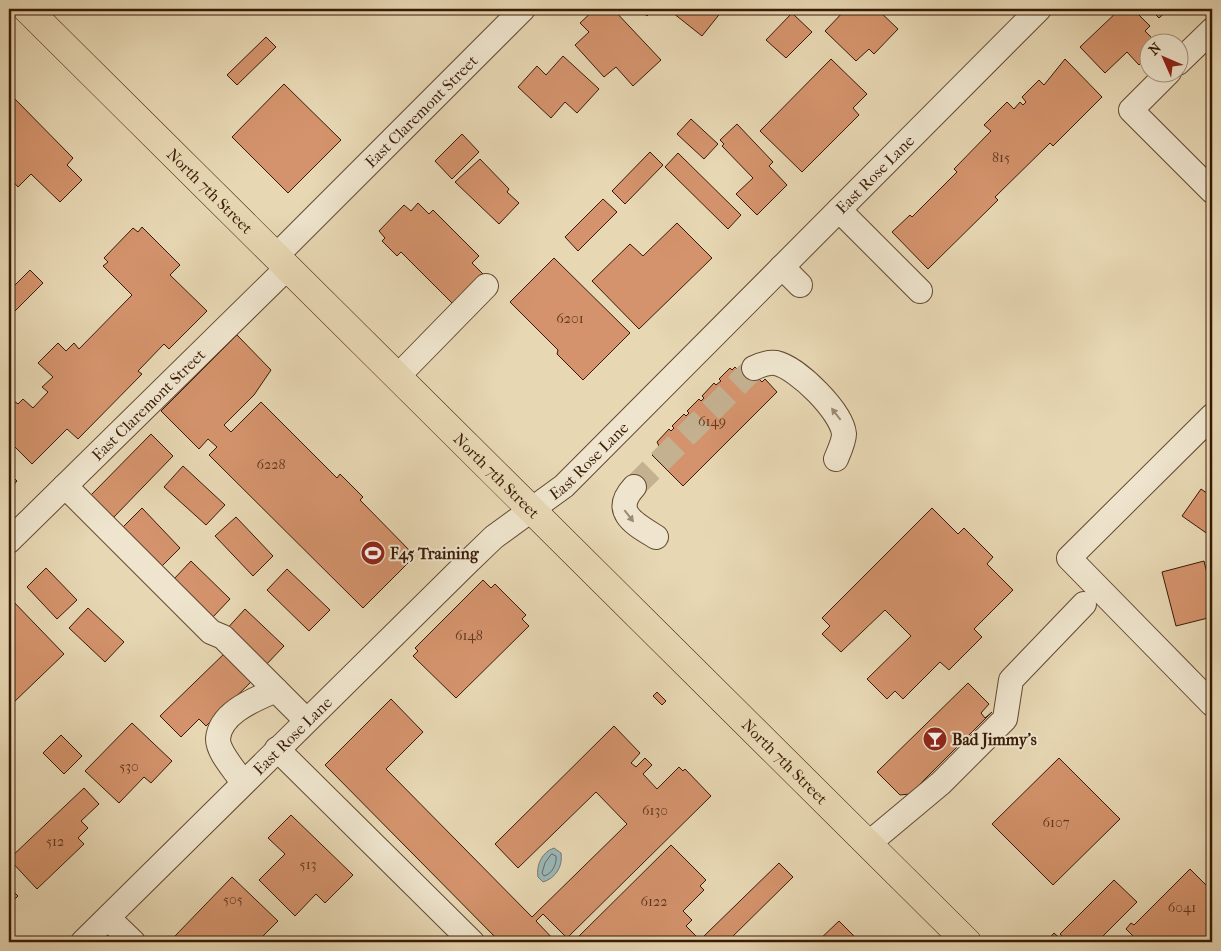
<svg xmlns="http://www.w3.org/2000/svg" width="1221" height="951" viewBox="0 0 1221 951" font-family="'IM FELL French Canon',serif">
<rect width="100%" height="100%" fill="#e7d7b3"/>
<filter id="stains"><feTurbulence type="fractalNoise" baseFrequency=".004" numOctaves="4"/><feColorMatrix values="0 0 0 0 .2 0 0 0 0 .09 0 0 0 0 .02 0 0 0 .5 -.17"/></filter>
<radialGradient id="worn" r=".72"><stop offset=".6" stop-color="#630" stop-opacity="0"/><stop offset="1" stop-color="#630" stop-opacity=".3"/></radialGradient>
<path fill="#9ab7b7" stroke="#737870" d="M554 848 561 853C563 866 556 878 543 882L538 877C536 865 542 852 554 848Z"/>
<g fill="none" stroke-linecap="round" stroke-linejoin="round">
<path stroke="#6a685e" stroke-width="1" d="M552 854 556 856C557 864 552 874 544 876L542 873 545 863Z"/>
</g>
<g fill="#d4936c" stroke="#391a06">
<path d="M595 9H613L661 60 633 86 616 67 604 77 575 45 589 32 580 23Z"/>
<path d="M639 9H653L647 16Z"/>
<path d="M668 9H720L722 11 702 36Z"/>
<path d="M846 9H877L898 29 874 54 869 49 856 61 825 31Z"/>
<path d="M1120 9H1133L1150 26 1145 31 1156 42H1148V56L1139 65 1127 52 1105 73 1080 47Z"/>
<path d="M1150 9H1169L1159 18Z"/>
<path d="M792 13 812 32 786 58 766 40Z"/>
<path d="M266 37 276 47 237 85 227 75Z"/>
<path d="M563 56 599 89 577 113 565 102 551 118 518 87 537 66 546 75Z"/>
<path d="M831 59 867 94 853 108 859 115 802 172 760 131Z"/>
<path d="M1065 59 1102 97 1053 146 1050 143 995 197 998 200 928 269 892 232 910 215 912 217 957 172 954 169 991 131 984 125 1007 102 1014 109 1020 102 1023 105 1026 102 1022 97 1039 80 1044 85Z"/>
<path d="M284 84 341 140 288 193 232 137Z"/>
<path d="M9 93 73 158 67 165 82 180 60 202 31 174 18 187 9 177Z"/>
<path d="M691 119 718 144 704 159 677 134Z"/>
<path d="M737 124 773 162 769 166 787 185 757 215 736 194 753 178 722 146 724 144 720 140Z"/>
<path d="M462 134 479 152 452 179 435 161Z"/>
<path d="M650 152 663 165 625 204 612 191Z"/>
<path d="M678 153 741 215 728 229 665 167Z"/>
<path d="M480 159 509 189 507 192 519 203 499 224 455 182Z"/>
<path d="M603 199 617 212 578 251 565 237Z"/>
<path d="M418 203 429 214 433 210 479 256 472 263 483 274 454 305 401 252 397 256 382 241 385 238 379 231 404 205 411 211Z"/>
<path d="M677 223 712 258 639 329 592 281 630 244 643 256Z"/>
<path d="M142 227 180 265 170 275 207 311 169 349 164 344 138 371 142 374 78 439 67 429 32 464 9 441V404L13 400 18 404 23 399 33 408 48 392 42 387 53 377 38 363 58 343 66 351 74 343 79 349 132 295 103 266 108 262 104 258 133 228 138 232Z"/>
<path d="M554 258 630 333 583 380 557 354 558 350 510 302Z"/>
<path d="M30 270 43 283 9 317V291Z"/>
<path d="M237 335 271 370 254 395 224 425 231 432 261 402 337 478 340 474 363 497 360 500 415 556 363 608 209 455 217 447 208 439 199 449 161 411Z"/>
<path d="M744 364 762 382 765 379 777 392 683 486 652 455 660 448 657 442 669 429 671 431 674 428 672 426 684 414 686 416 689 413 687 411 699 399 701 401 704 398 702 396 714 383 716 385 721 381 719 379 730 368 732 370 735 367 738 370Z"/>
<path d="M151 434 173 456 113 518 90 496Z"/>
<path d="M183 466 225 505 206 525 164 487Z"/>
<path d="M9 473 17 481 9 490Z"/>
<path d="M1201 489 1211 496 1212 494V537L1182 516Z"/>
<path d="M142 508 180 548 160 568 122 528Z"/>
<path d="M932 508 958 534 964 528 993 557 987 564 1013 590 974 629 982 637 949 670 940 662 903 699 895 691 887 699 867 679 911 636 885 610 841 652 822 634 830 626 822 618Z"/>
<path d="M236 517 273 556 253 576 215 536Z"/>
<path d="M191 561 230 599 212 618 173 580Z"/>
<path d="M1204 561 1212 594V617L1176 626 1162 572Z"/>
<path d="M46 568 77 600 57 619 27 587Z"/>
<path d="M287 569 330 610 309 631 267 590Z"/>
<path d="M483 580 491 588 495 584 526 615 522 619 529 626 456 698 413 656 418 651 415 648Z"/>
<path d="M9 597 64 654 13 703 9 698Z"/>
<path d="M88 608 124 642 105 662 69 628Z"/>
<path d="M245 609 284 646 263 668 224 632Z"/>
<path d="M228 650 255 678 206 726 199 719 181 737 160 716Z"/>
<path d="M968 683 989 704 981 713 985 718 992 712 910 794 900 795 877 772Z"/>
<path d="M657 692 666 701 662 705 653 696Z"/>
<path d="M391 699 423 732 386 769 532 917 627 824 596 792 518 868 495 844 614 726 640 753 631 763 636 767 645 758 652 765 643 774 657 789 679 767 683 771 685 769 711 796 567 938 543 914 536 921 556 942H500L325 765Z"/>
<path d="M132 723 172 761 151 783 144 777 119 803 85 771Z"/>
<path d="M61 735 82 756 64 774 43 753Z"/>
<path d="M1059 758 1120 819 1053 885 992 824Z"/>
<path d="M84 788 99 804 81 821 88 828 78 838 84 844 37 889 9 859Z"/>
<path d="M291 815 353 875 325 903 316 894 295 916 259 880 285 854 268 838Z"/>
<path d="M671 845 706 880 700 886 704 890 683 911 692 920 686 926 702 942H573Z"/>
<path d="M779 863 793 877 727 942H710L704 936Z"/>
<path d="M1190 869 1212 891V942H1139L1126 929 1131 923 1134 925Z"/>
<path d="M232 877 278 921 257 942H182L175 936Z"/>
<path d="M1114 880 1137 902 1097 942H1068L1060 934Z"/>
<path d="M9 887 18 896 9 905Z"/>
<path d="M839 921 860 942H817Z"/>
<path d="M1054 933 1064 942H1046Z"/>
</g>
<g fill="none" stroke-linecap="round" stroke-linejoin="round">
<path stroke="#c4b190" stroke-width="24" stroke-dasharray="24 12" stroke-linecap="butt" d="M634 487 754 368"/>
<defs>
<g id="minor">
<path d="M1178 63 1212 30"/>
<path d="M1169 72 1131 110 1212 191"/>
<path d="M839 210 920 291"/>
<path id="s1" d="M276 256 523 9"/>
<path d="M782 267 800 285"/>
<path d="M754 368C762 364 768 362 776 363 798 368 842 412 844 434 844 441 839 452 836 459"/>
<path d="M397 377 486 286"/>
<path d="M1212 416 1069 558 1212 704"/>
<path d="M65 486 211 632 223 637 306 720"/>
<path d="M634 487C611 512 635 524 656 537"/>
<path id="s2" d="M9 541 287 268"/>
<path d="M277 749 472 942"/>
<path d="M243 783C236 771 218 753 218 739 220 712 256 699 276 690"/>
<path d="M868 844 941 783 1005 719 1011 680 1084 604"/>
<path d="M108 918 133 942"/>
<path id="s3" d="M83 942 468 562 494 537 564 486 1039 9"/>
</g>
<g id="major">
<path id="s4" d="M27 9 967 942"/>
</g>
</defs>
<use href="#minor" stroke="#644931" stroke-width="26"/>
<use href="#major" stroke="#391a06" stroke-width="29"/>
<use href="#minor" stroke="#efe5ce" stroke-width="24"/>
<use href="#major" stroke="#e7d7b3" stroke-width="28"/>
</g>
<defs><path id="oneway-solid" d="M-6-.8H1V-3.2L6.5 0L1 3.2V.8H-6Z" transform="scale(1.25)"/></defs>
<g fill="#9d8a74">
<use href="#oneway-solid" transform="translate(836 414) rotate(-128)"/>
<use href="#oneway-solid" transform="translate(629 516) rotate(52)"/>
</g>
<defs>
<symbol id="stadium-disc" viewBox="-11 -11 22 22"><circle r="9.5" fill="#8f2418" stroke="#efe5ce"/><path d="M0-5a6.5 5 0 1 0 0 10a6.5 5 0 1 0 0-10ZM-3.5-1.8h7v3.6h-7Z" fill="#fff"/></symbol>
<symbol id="bar-disc" viewBox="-11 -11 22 22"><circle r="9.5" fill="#8f2418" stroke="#efe5ce"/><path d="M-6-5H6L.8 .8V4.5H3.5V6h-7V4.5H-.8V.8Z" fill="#fff"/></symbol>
</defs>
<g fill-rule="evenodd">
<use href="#stadium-disc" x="359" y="539" width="28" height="28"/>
<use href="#bar-disc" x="921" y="725" width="28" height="28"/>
</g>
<g text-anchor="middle" stroke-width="4" stroke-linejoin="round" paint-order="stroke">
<g font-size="14" fill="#603820">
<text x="1001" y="162">815</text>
<text x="570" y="323">6201</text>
<text x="712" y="426">6149</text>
<text x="271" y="469">6228</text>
<text x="469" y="640">6148</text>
<text x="129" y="771">530</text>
<text x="655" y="815">6130</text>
<text x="1056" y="827">6107</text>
<text x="55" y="846">512</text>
<text x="308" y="869">513</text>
<text x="233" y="904">505</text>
<text x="654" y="906">6122</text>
<text x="1182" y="912">6041</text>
</g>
<g font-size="16" fill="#391a06" stroke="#efe5ce">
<text dy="6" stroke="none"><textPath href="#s1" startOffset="205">East Claremont Street</textPath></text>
<text dy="6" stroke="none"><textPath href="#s3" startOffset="1104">East Rose Lane</textPath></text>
<text dy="6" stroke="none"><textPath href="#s4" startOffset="258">North 7th Street</textPath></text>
<text dy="6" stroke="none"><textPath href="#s2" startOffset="195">East Claremont Street</textPath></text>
<text dy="6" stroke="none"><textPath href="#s3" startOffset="699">East Rose Lane</textPath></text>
<text dy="6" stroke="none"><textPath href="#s4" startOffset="662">North 7th Street</textPath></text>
<text dy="6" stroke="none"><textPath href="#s3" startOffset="294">East Rose Lane</textPath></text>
<text dy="6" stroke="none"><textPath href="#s4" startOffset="1068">North 7th Street</textPath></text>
</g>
<g font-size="16" font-weight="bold" fill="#391a06" stroke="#efe5ce" text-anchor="start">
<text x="390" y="559">F45 Training</text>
<text x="952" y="745">Bad Jimmy's</text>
</g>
</g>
<rect width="1221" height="951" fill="none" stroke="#e7d7b3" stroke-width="30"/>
<rect x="10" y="10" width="1201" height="931" fill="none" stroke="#391a06" stroke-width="2.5"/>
<rect x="15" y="15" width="1191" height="921" fill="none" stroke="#391a06"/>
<g transform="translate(1164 58) rotate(315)"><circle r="24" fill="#efe5ce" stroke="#a6947e"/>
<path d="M0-4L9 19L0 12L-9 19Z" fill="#8f2418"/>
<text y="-8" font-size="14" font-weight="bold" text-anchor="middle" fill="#391a06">N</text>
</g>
<rect width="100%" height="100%" filter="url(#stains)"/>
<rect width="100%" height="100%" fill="url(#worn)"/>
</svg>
